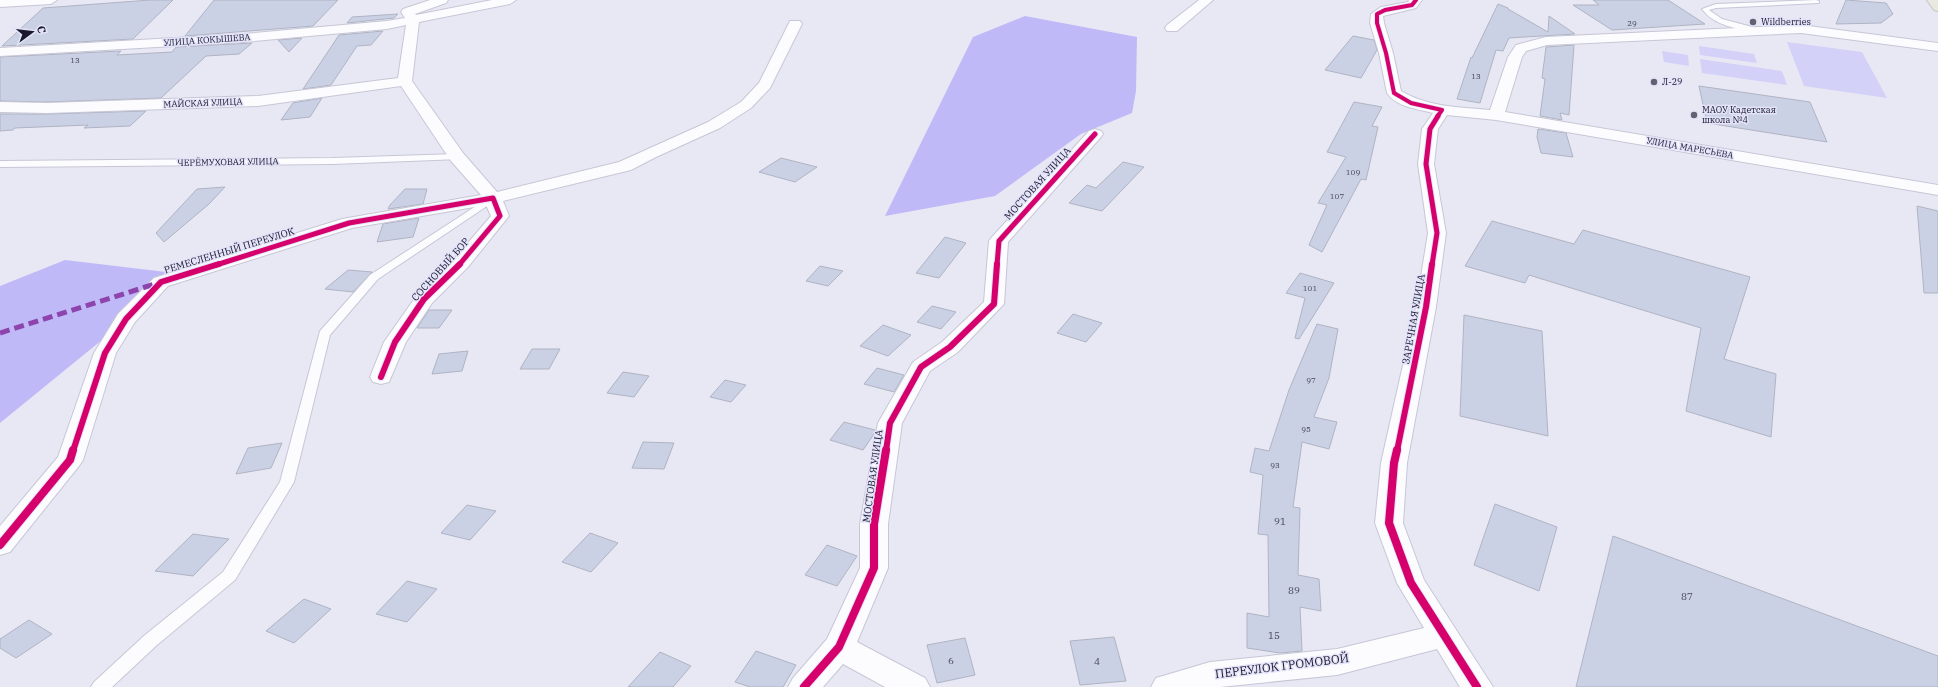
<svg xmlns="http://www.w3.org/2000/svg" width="1938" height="687" viewBox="0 0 1938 687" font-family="'IBM Plex Serif',serif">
<rect width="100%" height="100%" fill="#e8e8f5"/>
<g fill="#d3d1f7">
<path d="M1787 42 1862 52 1887 98 1804 86Z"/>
<path d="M1699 46 1754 54 1757 63 1700 55Z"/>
<path d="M1662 51 1688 55 1689 66 1664 62Z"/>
<path d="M1700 59 1782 71 1787 85 1702 73Z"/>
</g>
<g fill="#bfbaf7">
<path d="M1025 16 1137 37 1136 91 1132 113 1081 134 995 196 885 216 973 37Z"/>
<path d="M65 260 183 274 0 423V286Z"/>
</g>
<g fill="#cbd1e5" stroke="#afb3c2">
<path d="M150 0H173L133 39 2 46 43 8Z"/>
<path d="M214 0H338L313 26 185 36Z"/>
<path d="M1593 0H1668L1705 24 1612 30 1573 5H1599Z"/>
<path d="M1846 0 1886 3 1893 14 1881 23 1836 24Z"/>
<path d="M1498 4 1508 8V9L1548 32 1549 16 1575 34 1509 38 1503 51 1496 50 1480 103 1457 99 1471 57 1472 58Z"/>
<path d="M398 14 394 18 347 23 352 17Z"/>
<path d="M383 31 371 45 357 46 331 85 303 89 339 35Z"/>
<path d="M1353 36 1374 40 1377 50 1361 78 1325 70Z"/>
<path d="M302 38 289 52 278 40Z"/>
<path d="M252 43 239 54 206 56 161 98 47 102 0 101V57L121 51 117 55 172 52 176 47Z"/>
<path d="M1574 45 1569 115 1560 113 1562 120 1540 116 1545 79 1542 78 1546 47Z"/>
<path d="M1699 86 1810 102 1827 142 1707 123Z"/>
<path d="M322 98 310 117 281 120 293 103Z"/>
<path d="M1354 102 1382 107 1372 126 1378 127 1366 180 1361 179 1322 252 1309 245 1327 205 1318 203 1346 157 1327 152Z"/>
<path d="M146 111 130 126 84 128 88 125 15 128 13 130 0 131V114H47Z"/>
<path d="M1538 129 1566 133 1573 157 1541 153 1537 137Z"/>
<path d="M781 158 817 167 795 182 759 172Z"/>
<path d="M1123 162 1144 167 1102 211 1069 203 1087 185 1096 188Z"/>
<path d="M225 187 209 204 164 242 156 233 197 189Z"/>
<path d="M405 189H427L423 204 388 209 390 205Z"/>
<path d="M1917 206 1938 211V293H1924Z"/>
<path d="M419 218 413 237 377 242 383 224Z"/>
<path d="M1492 221 1574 244 1583 230 1750 277 1724 359 1776 374 1771 437 1686 411 1701 328 1529 275 1525 283 1465 266Z"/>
<path d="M945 237 966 243 939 278 916 273Z"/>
<path d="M820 266 843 271 828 286 806 281Z"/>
<path d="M348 270 372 272 353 292 325 289Z"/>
<path d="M1300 273 1334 283 1299 339 1295 338 1305 298 1286 293Z"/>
<path d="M932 306 956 312 941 329 917 322Z"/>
<path d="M429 310H452L439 328H417Z"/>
<path d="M1073 314 1102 323 1086 342 1057 333Z"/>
<path d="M1464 315 1542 331 1548 436 1460 416Z"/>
<path d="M1317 324 1338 329 1329 378 1314 417 1337 422 1329 449 1302 442 1293 507 1300 508 1298 575 1319 579 1321 611 1300 607 1302 651 1280 653 1247 648V613L1269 617 1268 535 1258 534 1263 475 1250 472 1255 448 1269 451 1289 390Z"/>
<path d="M883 325 911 335 888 356 860 346Z"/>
<path d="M532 349H560L549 369H520Z"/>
<path d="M468 351 462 371 432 374 439 354Z"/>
<path d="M877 368 904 375 894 392 864 384Z"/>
<path d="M623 372 649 376 634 397 607 393Z"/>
<path d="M725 380 746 385 731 402 710 397Z"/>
<path d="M844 422 875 430 874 434 863 450 830 440Z"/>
<path d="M643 442 674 443 664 469 632 468Z"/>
<path d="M282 443 271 468 236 474 248 448Z"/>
<path d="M1495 504 1557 527 1539 591 1474 565Z"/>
<path d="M467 505 496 511 470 540 441 533Z"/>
<path d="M590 533 618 543 591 572 562 562Z"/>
<path d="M193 534 229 539 193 576 155 571Z"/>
<path d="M1613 536 1938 656V687H1576Z"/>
<path d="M827 545 857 556 837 586 805 575Z"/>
<path d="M407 581 437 589 407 622 376 614Z"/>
<path d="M304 599 331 609 294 643 266 631Z"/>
<path d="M29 620 52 634 16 658 0 648V639Z"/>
<path d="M1114 637 1126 681 1080 685 1070 641Z"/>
<path d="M965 638 975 675 937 683 927 645Z"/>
<path d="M756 651 796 665 783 687H750L735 682Z"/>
<path d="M660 652 691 666 673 687H628Z"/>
</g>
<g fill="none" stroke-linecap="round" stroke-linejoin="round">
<defs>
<g id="service">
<path d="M1816 0 1819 1V3L1716 8 1709 10 1722 19 1756 28 1757 30 1753 32C1735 28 1713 25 1702 9L1716 4Z"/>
<path d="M457 154 462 157 460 159 333 164 0 167V161L333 158Z"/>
<path d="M493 195 496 196 498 198 496 200 378 279 330 335 294 482 235 580 157 645 112 687H91L94 682 145 635 223 572 280 482 320 331 370 275Z"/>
</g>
<g id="minor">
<path d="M0 0H57L51 4 0 7Z"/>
<path d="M430 0H448L446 3 415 14 416 15 492 0H516L510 4 419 22 412 81 463 153 497 192 619 162 708 122 741 102 759 83 790 21H800L802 24 770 88 751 108 720 128 656 157 631 170 503 201 509 216 468 267 432 303 406 342 389 382 381 384 373 382 370 377 384 342 417 295 454 259 491 216 486 205 352 228 168 286 135 322 116 353 83 460 79 466 10 552 0 555V526L58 457 94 353 118 314 154 278 342 219 481 195 451 161 401 86 258 106 47 113 0 112V102L47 103 258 96 398 78 406 25 387 29 244 42 0 56V48L244 34 387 21 405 18 401 12 403 9Z"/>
<path d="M1199 0H1213L1177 31H1167L1165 28 1167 25Z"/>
<path d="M1409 0H1422L1416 8 1383 16 1384 23 1393 53 1401 91C1428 107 1459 107 1490 110L1508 57 1516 45 1546 37 1801 25 1938 43V51L1801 33 1547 45 1526 51 1522 57 1505 112 1938 185V195L1496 120 1447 115 1438 129 1434 164 1446 233 1436 307 1407 463 1403 523 1424 580 1493 687H1460L1437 649 1337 675 1220 687H1151L1156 678 1210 662 1337 649 1424 628 1397 583 1375 523 1381 463 1416 307 1428 233 1418 164 1422 129 1433 113C1418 109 1396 107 1387 93L1379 53 1370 23 1371 14 1381 7 1408 2Z"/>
<path d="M1095 129 1101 131 1103 134 1101 137 1008 242 1004 304 958 352 930 371 902 423 888 524V568L857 642 925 678 930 687H885L843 664 823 687H788L793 678 827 639 860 568V524L878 423 913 362 942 342 984 302 989 241 992 237 1089 131Z"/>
</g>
<path id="primary" d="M1927 0H1938V11L1934 10Z"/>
</defs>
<use href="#service" stroke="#c6c6d6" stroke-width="2"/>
<use href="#minor" stroke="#c6c6d6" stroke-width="2"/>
<use href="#primary" stroke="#c5c4cd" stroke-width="2"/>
<use href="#service" fill="#fcfcfe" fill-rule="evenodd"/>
<use href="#minor" fill="#fcfcfe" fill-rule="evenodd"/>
<use href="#primary" fill="#eae9e0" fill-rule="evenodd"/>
<path stroke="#8e44ad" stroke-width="5" stroke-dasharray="10 5" stroke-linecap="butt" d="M0 333 158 283"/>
<defs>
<path id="cycleway-far3" d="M1416 0 1412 5 1385 10 1377 14V23L1386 53 1394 93 1411 103 1442 110 1437 117"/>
<g id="cycleway-far2">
<path d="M216 265 349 223 493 198 500 216 459 265"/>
<path d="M997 265 999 241 1095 134"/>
<path d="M1432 265 1437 233 1426 164 1430 129 1438 116"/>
</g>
<g id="cycleway-far1">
<path d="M381 377 395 342 424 299 460 264"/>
<path d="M73 451 105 353 126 319 161 282 219 264"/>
<path d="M886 451 890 423 921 367 950 347 994 304 997 264"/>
<path d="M1397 451 1426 307 1432 264"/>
</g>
<g id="cycleway">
<path d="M1397 450 1394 463 1389 523 1411 583 1477 687"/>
<path d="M0 545 70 460 73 450"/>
<path d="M804 687 839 647 874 568V524L886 450"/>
</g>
</defs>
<use href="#cycleway-far3" stroke="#e3e3fa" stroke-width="5.5"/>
<use href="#cycleway-far2" stroke="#e3e3fa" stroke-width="7"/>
<use href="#cycleway-far1" stroke="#e3e3fa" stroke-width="8"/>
<use href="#cycleway" stroke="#e3e3fa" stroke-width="10"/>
<use href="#cycleway-far3" stroke="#d6006c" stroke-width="4"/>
<use href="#cycleway-far2" stroke="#d6006c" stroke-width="5"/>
<use href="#cycleway-far1" stroke="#d6006c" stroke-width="6"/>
<use href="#cycleway" stroke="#d6006c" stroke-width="8"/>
</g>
<g fill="#616172" stroke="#e3e3fa" stroke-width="1.5">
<circle cx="1753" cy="22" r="4"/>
<circle cx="1654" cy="82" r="4"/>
<circle cx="1694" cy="115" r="4"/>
</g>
<g text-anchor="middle" stroke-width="3" stroke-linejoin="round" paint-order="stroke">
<g font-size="8" fill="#46465a">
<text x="1632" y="26">29</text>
<text x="75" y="63">13</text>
<text x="1476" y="79">13</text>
<text x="1353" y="175">109</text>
<text x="1337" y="199">107</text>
<text x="1310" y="291">101</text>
<text x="1311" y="383">97</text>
<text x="1306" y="432">95</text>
<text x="1275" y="468">93</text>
</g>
<g font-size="9" fill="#19182c" stroke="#e3e3fa" text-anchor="start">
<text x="1761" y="25">Wildberries</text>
<text x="1662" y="85">Л-29</text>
<text x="1702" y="113">МАОУ Кадетская<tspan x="1702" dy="10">школа №4</tspan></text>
</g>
<g font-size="9" fill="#19182c" stroke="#e3e3fa">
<text transform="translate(207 40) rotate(-4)" y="3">УЛИЦА КОКЫШЕВА</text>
<text transform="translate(203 103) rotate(-2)" y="3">МАЙСКАЯ УЛИЦА</text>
<text transform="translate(1690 148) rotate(10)" y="3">УЛИЦА МАРЕСЬЕВА</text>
<text transform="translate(228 162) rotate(-1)" y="3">ЧЕРЁМУХОВАЯ УЛИЦА</text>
</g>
<g font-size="10" fill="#19182c" stroke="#e3e3fa">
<text transform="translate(1037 183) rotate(-48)" y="4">МОСТОВАЯ УЛИЦА</text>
<text transform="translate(229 250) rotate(-17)" y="4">РЕМЕСЛЕННЫЙ ПЕРЕУЛОК</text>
<text transform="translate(440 269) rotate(-48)" y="4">СОСНОВЫЙ БОР</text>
<text transform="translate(1413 319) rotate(-80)" y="4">ЗАРЕЧНАЯ УЛИЦА</text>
<text transform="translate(872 476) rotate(-82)" y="4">МОСТОВАЯ УЛИЦА</text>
</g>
<g font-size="10" fill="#46465a">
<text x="1280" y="525">91</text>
<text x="1294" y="594">89</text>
<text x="1687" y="600">87</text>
<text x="1274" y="639">15</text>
<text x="951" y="664">6</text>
<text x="1097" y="665">4</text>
</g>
<g font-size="12" fill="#19182c" stroke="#e3e3fa">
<text transform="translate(1282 666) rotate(-7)" y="4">ПЕРЕУЛОК ГРОМОВОЙ</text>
</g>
</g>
<g transform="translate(32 32) rotate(75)" stroke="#e3e3fa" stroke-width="3" paint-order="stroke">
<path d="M0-3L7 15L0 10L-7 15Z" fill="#19182c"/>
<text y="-6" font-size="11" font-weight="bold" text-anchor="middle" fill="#19182c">С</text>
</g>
</svg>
